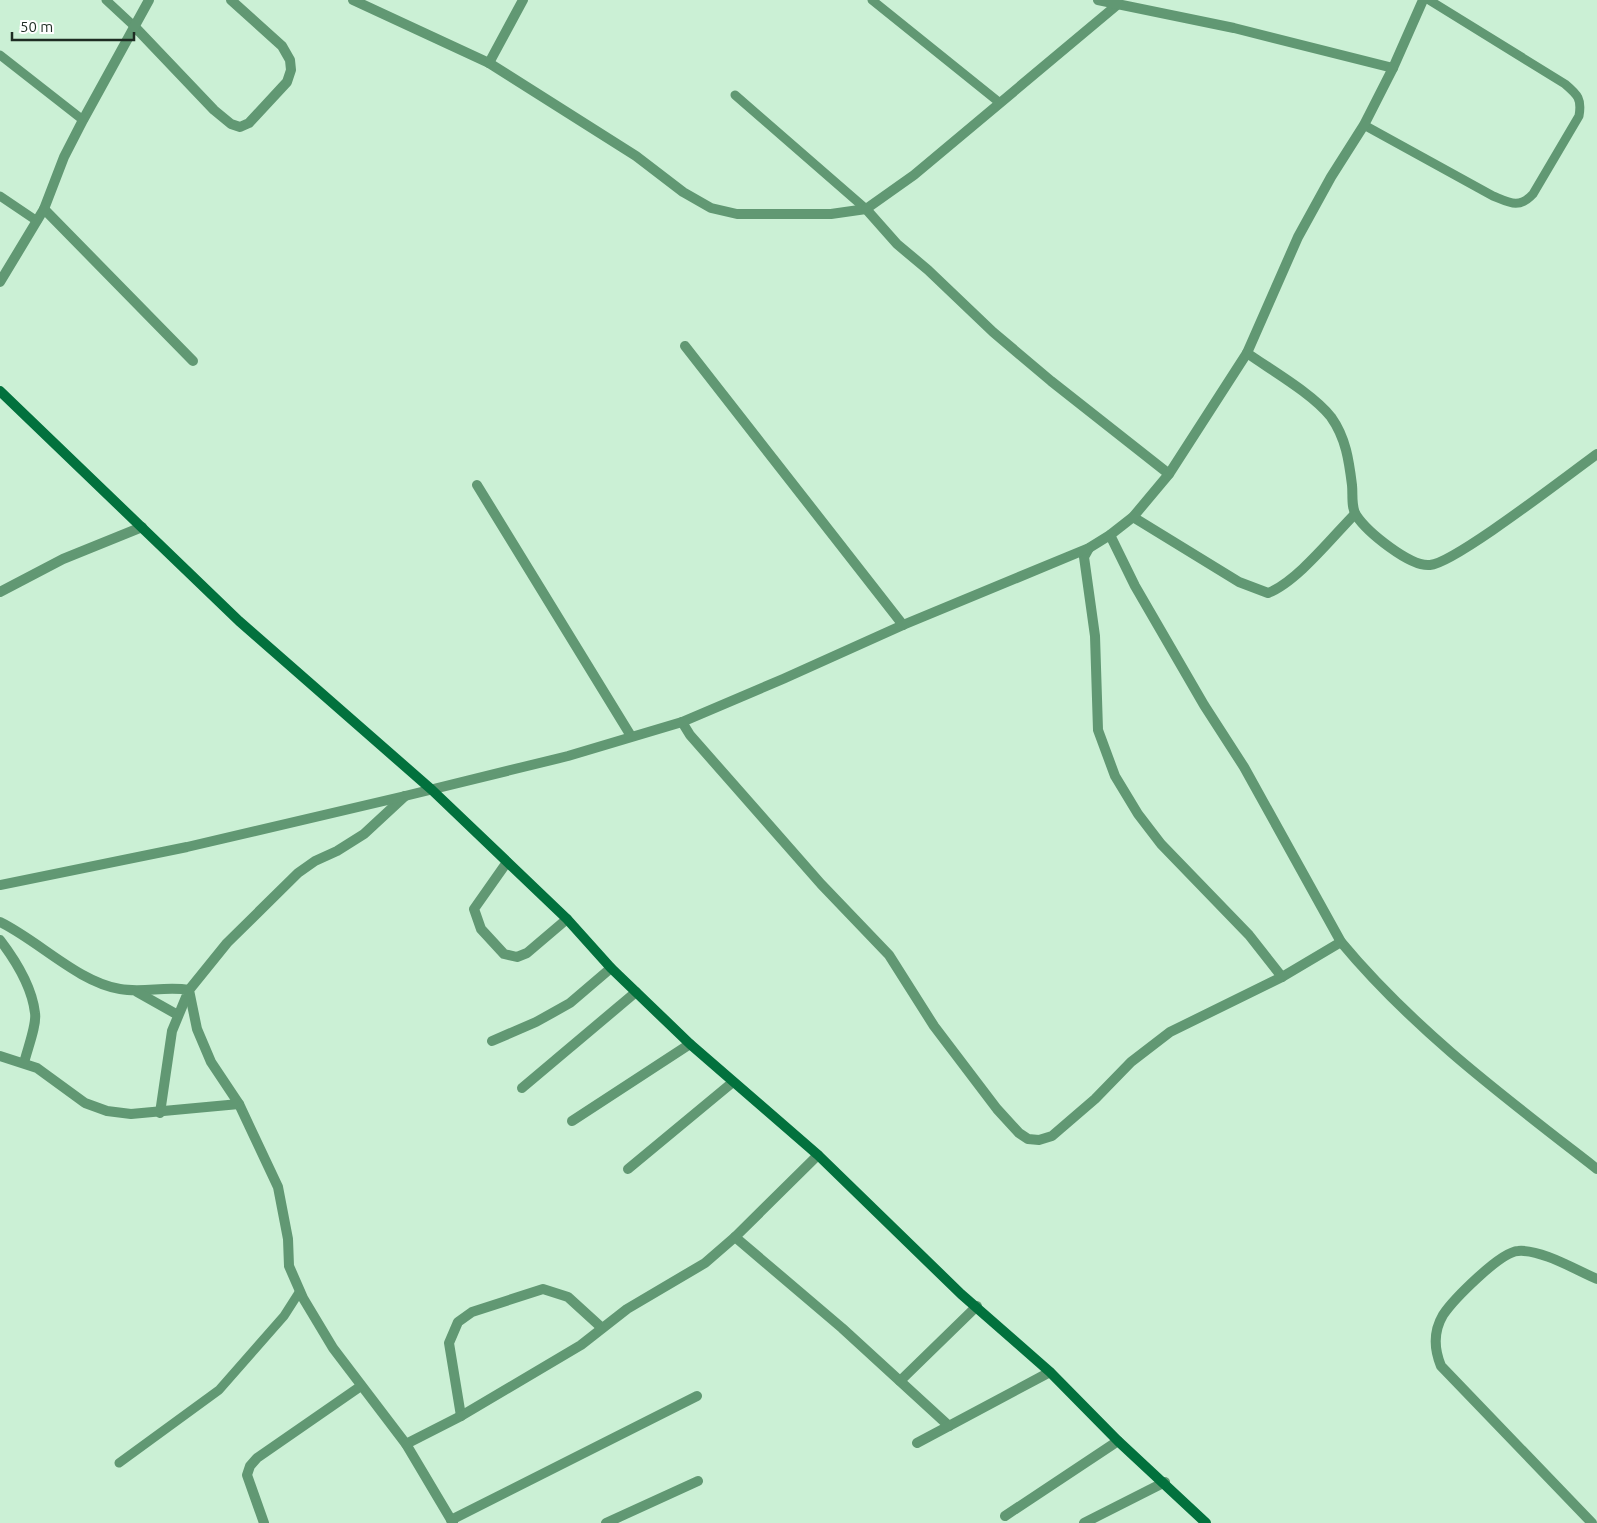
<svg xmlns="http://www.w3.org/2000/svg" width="1597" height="1523" viewBox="0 0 1597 1523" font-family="Ubuntu,sans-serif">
<rect width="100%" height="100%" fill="#cbf0d5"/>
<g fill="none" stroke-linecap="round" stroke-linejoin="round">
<g stroke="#619873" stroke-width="9">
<path d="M106 0 134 26"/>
<path d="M872 0 1000 103"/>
<path d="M0 55 83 120"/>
<path d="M735 95 866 209"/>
<path d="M1364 125 1493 196C1510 203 1519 209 1533 194L1579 116C1582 99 1578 95 1565 84L1429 0"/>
<path d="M0 196 37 221"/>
<path d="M119 1463 219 1390 284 1316 300 1291"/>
</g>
<g stroke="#619873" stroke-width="10">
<path d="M353 0 489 63 636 156 683 192 711 208 737 214H831L866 209 914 175 1117 5"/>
<path d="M1098 0 1234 28 1393 68"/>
<path d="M134 26 214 110 231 124 240 127 249 123 287 82 291 70 290 60 282 46 231 0"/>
<path d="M489 63 523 0"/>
<path d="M44 209 193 361"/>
<path d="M866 209 897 244 928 270 993 332 1051 381 1169 474"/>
<path d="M0 282 44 209 64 157 83 120 149 0"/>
<path d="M685 346 903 625"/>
<path d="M1247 353C1271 370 1313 394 1331 417 1346 438 1349 461 1352 485 1353 495 1351 507 1356 515 1367 532 1410 567 1430 565 1455 563 1569 474 1597 454"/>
<path d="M477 485 631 736"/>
<path d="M1133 517 1239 582 1268 593C1297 582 1333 536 1355 514"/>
<path d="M1110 535 1135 586 1204 705 1244 767 1341 942C1414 1030 1507 1099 1597 1169"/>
<path d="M1089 548 1084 557 1095 636 1098 730 1115 776 1138 814 1161 844 1249 935 1282 977"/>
<path d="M0 592 63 559 142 527"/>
<path d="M682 722 690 735 821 884 889 955 934 1026 997 1109 1019 1133 1028 1139 1039 1140 1052 1136 1095 1099 1131 1062 1170 1032 1282 977 1341 942"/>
<path d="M405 796 364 834 337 851 315 861 298 873 227 943 189 990 197 1029 211 1062 239 1104 278 1187 288 1239 289 1266 303 1298 333 1348 406 1444 453 1523"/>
<path d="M507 862 474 909 481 929 504 954 517 957 527 953 567 919"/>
<path d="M0 885 187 847 405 796 568 756 682 722 783 679 903 625 1089 548 1110 535 1133 517 1169 474 1247 353 1298 237 1331 177 1364 125 1393 68 1423 0"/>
<path d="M0 922C39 941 78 982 120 989 143 993 166 986 189 990L172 1031 160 1113"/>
<path d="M0 940C16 961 32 987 35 1013 37 1025 27 1050 24 1063"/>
<path d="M137 992 178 1015"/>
<path d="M492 1041 536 1022 570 1003 611 968"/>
<path d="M0 1056 37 1068 85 1103 107 1111 131 1114 239 1104"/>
<path d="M522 1088 636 992"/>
<path d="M572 1121 690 1044"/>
<path d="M628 1169 733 1082"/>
<path d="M735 1237 842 1328 949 1426"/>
<path d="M900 1381 977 1306"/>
<path d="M461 1416 449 1343 458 1322 472 1312 543 1289 568 1297 602 1328"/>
<path d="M917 1443 1050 1372"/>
<path d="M406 1444 461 1416 581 1345 627 1309 705 1263 735 1237 818 1155"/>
<path d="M1005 1516 1118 1441"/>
<path d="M451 1520 697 1396"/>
<path d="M264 1523 247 1475 250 1466 257 1458 361 1386"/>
<path d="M606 1523 698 1481"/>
<path d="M1084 1523 1165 1482"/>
<path d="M1592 1523 1441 1366C1434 1349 1433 1332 1443 1315 1453 1300 1500 1252 1518 1251 1541 1249 1576 1270 1597 1279"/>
</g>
<path stroke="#02713d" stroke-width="10" d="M0 391 239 621 432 790 567 919 611 968 690 1044 818 1155 961 1294 1050 1372 1118 1441 1206 1523"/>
</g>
<path d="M12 32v8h122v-8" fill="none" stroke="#1e2c23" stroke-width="2.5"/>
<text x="20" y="32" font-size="15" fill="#1e2c23" stroke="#ffffff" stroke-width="4" paint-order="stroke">50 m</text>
</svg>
